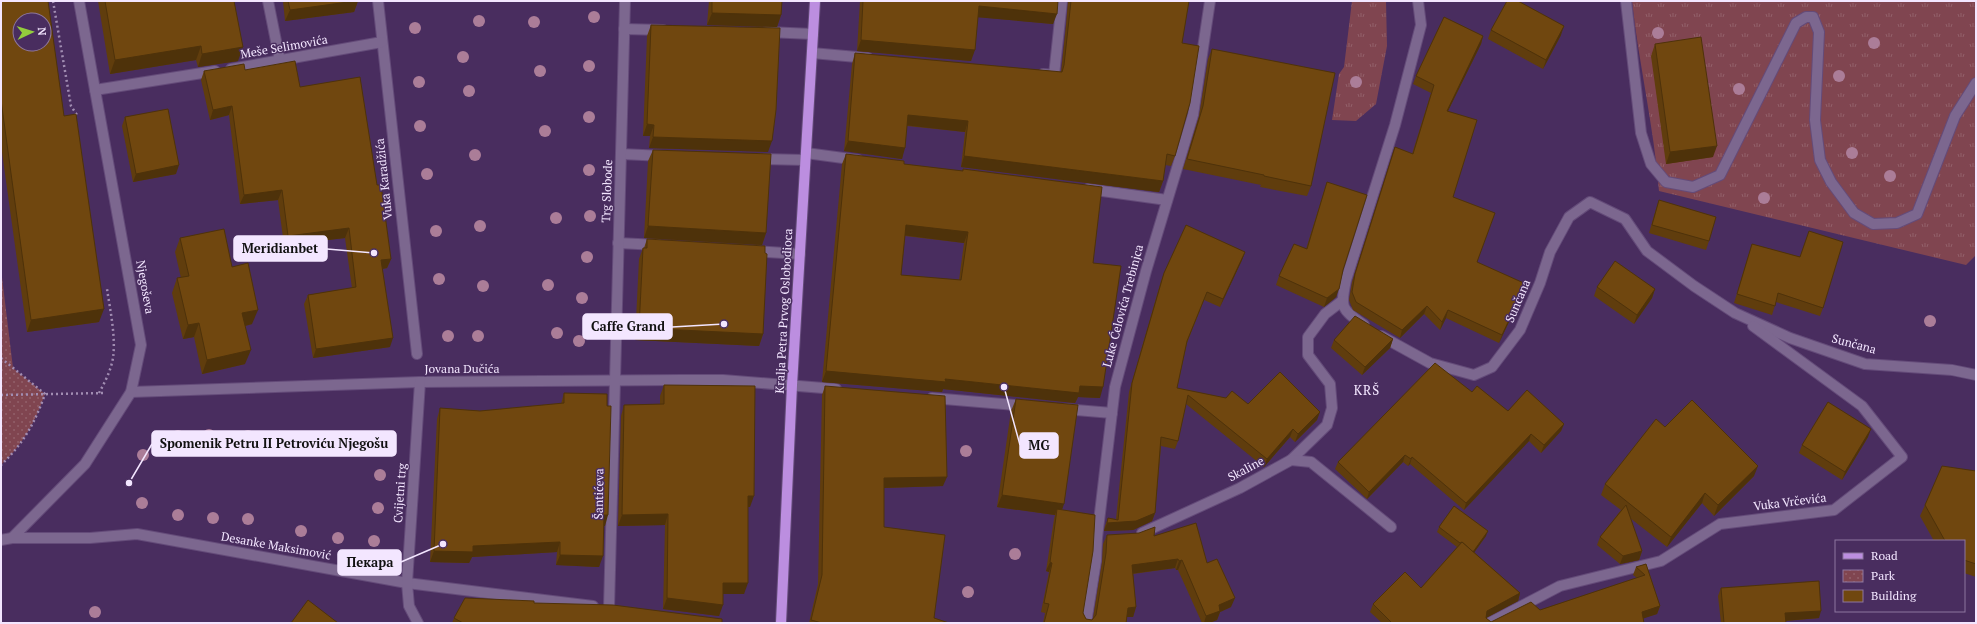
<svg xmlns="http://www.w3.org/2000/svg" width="1977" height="624" viewBox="0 0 1977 624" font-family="'PT Serif',serif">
<defs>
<pattern id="grass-tufts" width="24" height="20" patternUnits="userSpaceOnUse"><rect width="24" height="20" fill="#804550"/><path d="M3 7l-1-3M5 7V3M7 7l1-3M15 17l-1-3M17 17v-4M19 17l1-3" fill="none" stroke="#92606a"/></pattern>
<pattern id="park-dots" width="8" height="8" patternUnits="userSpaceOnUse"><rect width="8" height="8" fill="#804550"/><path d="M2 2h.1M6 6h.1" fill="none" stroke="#92606a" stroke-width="1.8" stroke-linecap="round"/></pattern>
</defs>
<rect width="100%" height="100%" fill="#492d5f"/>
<g fill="url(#grass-tufts)">
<path d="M1352 1H1386L1387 46 1376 104 1356 121 1332 120 1339 74 1344 67Z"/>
<path d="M1632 1H1976V255L1966 265 1659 191C1654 127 1639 65 1632 1Z"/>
</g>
<path fill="url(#park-dots)" d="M1 269 13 368 45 394C35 423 23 444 1 465Z"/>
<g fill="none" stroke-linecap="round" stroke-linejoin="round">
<defs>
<g id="street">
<path d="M268 1 280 61"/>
<path d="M378 1 417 354"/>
<path d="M1626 1 1641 133 1651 164 1666 182 1693 187 1720 175 1796 23 1806 17H1813L1819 32 1815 120 1820 160 1831 182 1854 213 1873 224 1897 223 1917 214 1955 116 1976 83"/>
<path d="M624 29 663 30"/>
<path d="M767 32 813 34"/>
<path d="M812 53 868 58"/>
<path d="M231 69 382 42"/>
<path d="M1043 74 1054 75 1062 1"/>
<path d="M95 90 215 71"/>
<path d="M806 153 858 160"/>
<path d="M621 154 664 156"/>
<path d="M757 159 805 160"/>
<path d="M1088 189 1167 200"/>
<path d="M618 243 658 245"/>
<path d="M752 251 800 254"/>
<path d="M1364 325C1341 309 1340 308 1346 280L1395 125 1421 25 1418 1"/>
<path d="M1381 336 1430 363 1474 375 1492 367 1520 330 1540 283 1550 252 1569 217 1590 202 1625 219 1647 251 1694 286 1735 313 1790 338 1865 364 1952 370 1976 375"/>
<path d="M131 392 420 382 679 380H723L836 389"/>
<path d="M932 398 1026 406"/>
<path d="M1064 409 1112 413"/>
<path d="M1291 460 1327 425 1332 408 1330 384 1308 355V337L1325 314 1342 301"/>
<path d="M1142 533 1240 488 1291 460 1311 462 1391 527"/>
<path d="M12 538 85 464 131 392 141 345 79 1"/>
<path d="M1 540 12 538H90L137 534 407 583 593 606"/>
<path d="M609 608 625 1"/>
<path d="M418 623 409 606 407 583 420 382"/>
<path d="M1086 623 1096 561 1097 538 1115 387 1146 271 1193 115 1210 1"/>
<path d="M1489 623 1560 586 1661 561 1720 524 1834 510 1902 457 1862 406 1753 326"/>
</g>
<path id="primary" d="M781 623 792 385 815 1"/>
</defs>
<use href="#street" stroke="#644b79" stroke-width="12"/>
<use href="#primary" stroke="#644b79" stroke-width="12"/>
<g stroke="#a18db2" stroke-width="2.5" stroke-dasharray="2 3" stroke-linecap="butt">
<path d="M53 1 71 106 77 115"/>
<path d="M1 358 45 394C35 423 23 444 1 465"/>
<path d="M99 393C105 382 111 370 113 358 116 337 110 309 107 289"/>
<path d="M1 395 105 393"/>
</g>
<use href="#street" stroke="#7c678f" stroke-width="10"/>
<use href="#primary" stroke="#bc8ee0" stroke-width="10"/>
</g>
<g fill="#ab7d98">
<circle cx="594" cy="17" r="6"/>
<circle cx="479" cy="21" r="6"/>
<circle cx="534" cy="22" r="6"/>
<circle cx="415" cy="28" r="6"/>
<circle cx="1658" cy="33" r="6"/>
<circle cx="1874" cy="43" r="6"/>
<circle cx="463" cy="57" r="6"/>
<circle cx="589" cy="66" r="6"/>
<circle cx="540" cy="71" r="6"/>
<circle cx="1839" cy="76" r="6"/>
<circle cx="419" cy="82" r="6"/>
<circle cx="1356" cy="82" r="6"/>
<circle cx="1739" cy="89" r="6"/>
<circle cx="469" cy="91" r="6"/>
<circle cx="589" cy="117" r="6"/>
<circle cx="420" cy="126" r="6"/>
<circle cx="545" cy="131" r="6"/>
<circle cx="1852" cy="153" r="6"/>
<circle cx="475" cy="155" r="6"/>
<circle cx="589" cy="170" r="6"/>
<circle cx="427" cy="174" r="6"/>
<circle cx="1890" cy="176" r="6"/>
<circle cx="1764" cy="198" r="6"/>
<circle cx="590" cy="216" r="6"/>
<circle cx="556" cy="218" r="6"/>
<circle cx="480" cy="226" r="6"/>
<circle cx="436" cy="231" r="6"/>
<circle cx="587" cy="257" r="6"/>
<circle cx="439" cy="279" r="6"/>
<circle cx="548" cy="285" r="6"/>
<circle cx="483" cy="286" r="6"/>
<circle cx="582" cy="298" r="6"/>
<circle cx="1930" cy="321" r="6"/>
<circle cx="557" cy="333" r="6"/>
<circle cx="448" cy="336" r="6"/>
<circle cx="478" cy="336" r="6"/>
<circle cx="579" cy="341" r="6"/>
<circle cx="209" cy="435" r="6"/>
<circle cx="178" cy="436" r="6"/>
<circle cx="248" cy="436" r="6"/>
<circle cx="966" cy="451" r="6"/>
<circle cx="143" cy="455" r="6"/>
<circle cx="380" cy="475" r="6"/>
<circle cx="142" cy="503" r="6"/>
<circle cx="378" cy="508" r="6"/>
<circle cx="178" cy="515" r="6"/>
<circle cx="213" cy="518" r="6"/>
<circle cx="248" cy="519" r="6"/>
<circle cx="301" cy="531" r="6"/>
<circle cx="338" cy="538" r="6"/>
<circle cx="374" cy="541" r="6"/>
<circle cx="1015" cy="554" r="6"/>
<circle cx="968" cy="592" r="6"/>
<circle cx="95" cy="612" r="6"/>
</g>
<g fill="#603d0d" fill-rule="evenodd">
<path d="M1 1 64 116 99 322 27 332 1 145Z"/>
<path d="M98 1H234L238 61 198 67 196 60 110 74Z"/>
<path d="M283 1H358L354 12 285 21Z"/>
<path d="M709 1H782L781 15 777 27 707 25Z"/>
<path d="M860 1H1058L1053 24 978 17 971 61 857 51Z"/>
<path d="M1068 1H1189L1182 43 1175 156 1171 166 1165 165 1163 181 1159 192 961 167 965 132 907 126 902 159 844 151 852 64 855 53 1061 72 1066 25Z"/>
<path d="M651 25 768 152 649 148 650 136H643L647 36Z"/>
<path d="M1491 30 1561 35 1543 69 1488 39Z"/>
<path d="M1483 36 1481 44 1448 111 1453 197 1477 262 1523 292 1499 343 1446 318 1440 330 1424 314 1400 338 1353 310 1349 300 1352 282 1395 147 1412 154 1431 93 1413 84 1416 76Z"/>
<path d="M1655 44 1713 157 1666 164 1651 56Z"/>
<path d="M1212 49 1311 186 1307 196 1260 187 1261 185 1183 169 1199 116 1208 59Z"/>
<path d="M245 70 300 87 377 185 391 259 387 268 382 269 390 347 313 358 304 304 308 295 352 288 345 238 284 245 278 200 240 204 229 115 210 120 201 80 204 71Z"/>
<path d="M125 117 176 174 133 182 122 126Z"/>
<path d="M653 150 766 233 762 245 644 238 648 161Z"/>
<path d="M846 154 904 164 962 171 963 169 1093 263 1100 398 1078 397 1075 403 943 389 942 392 822 382 842 164ZM905 236 964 243 959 280 901 275Z"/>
<path d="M1327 182 1343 270 1336 297 1324 307 1276 285 1279 276 1306 249Z"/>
<path d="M1659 200 1709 241 1706 250 1649 233 1656 209Z"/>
<path d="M180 238 232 267 252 324 245 326V364L202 374 194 337 183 339 172 293 177 278H181L175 252Z"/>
<path d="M647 239 763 334 759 346 635 340 639 259 643 248H644Z"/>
<path d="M1752 244 1800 257 1823 308 1820 316 1776 302 1772 315 1734 303Z"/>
<path d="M1245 252 1242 260 1220 307 1204 300 1187 343 1177 388 1317 420 1295 442 1290 437 1264 467 1186 404 1178 441 1175 449 1161 446 1155 513 1152 521 1133 530 1104 531 1105 526 1108 518 1116 519 1129 392 1161 281 1164 273Z"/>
<path d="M1597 287 1655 289 1652 298 1634 324 1594 296Z"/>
<path d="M1393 339 1390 348 1362 375 1331 348 1334 340Z"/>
<path d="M664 385 750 507H748L744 594H723L719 616 663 609 665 525 618 526 621 416 624 405 660 404V396Z"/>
<path d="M825 386 943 486 884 488V527L934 618 949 623H809L818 584 822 395Z"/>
<path d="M1472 392 1508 411 1564 424 1561 431 1541 453 1529 441 1464 510 1410 464 1408 466 1403 462 1367 499 1335 469 1338 462Z"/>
<path d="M564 393 605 526H604L599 567 556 565 557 552 472 557 469 563 430 562 437 419 440 408 480 411 561 404Z"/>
<path d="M1016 399 1062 510 1083 613 1086 619 1092 620 1093 618 1102 562 1103 544 1107 535 1154 536 1207 563 1231 607 1220 612 1217 620 1209 623H1202L1178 570H1176L1175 568 1133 574 1136 607 1133 617H1127L1126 623H1043L1045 613 1041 612 1049 572 1046 571 1054 519 1055 515 997 507 1011 411Z"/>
<path d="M1665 427 1754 476 1714 516 1702 503 1667 547 1630 518 1642 551 1639 560 1620 564 1597 545 1600 537 1621 510 1601 495 1605 484Z"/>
<path d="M1868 437 1842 480 1799 453 1802 445Z"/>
<path d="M1976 471V577L1964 573V541H1934L1920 516 1925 505Z"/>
<path d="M1439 527 1486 536 1474 552 1520 593 1518 601 1486 618 1491 622 1540 610 1637 578 1633 575 1636 567 1646 564 1660 606 1657 614 1643 618 1644 623H1382L1370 612 1373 604 1421 588 1457 547 1437 532Z"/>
<path d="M1721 588 1819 618 1786 621V623H1721L1718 596Z"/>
<path d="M534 603 722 623H452L454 618Z"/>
</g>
<g fill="#4e320a">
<path d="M355 1H358L354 12 285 21 290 10Z"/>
<path d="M979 6 1057 14 1053 24 975 17Z"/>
<path d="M712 13 781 15 777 27 707 25Z"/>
<path d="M1564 26 1561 35 1543 69 1546 60Z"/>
<path d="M1483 36 1481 44 1444 119 1447 111Z"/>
<path d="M861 40 975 50 971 61 857 51Z"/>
<path d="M201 46 196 60 110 74 115 60Z"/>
<path d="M243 47 238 61 198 67 202 54Z"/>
<path d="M232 106 229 115 210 120 213 110Z"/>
<path d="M908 115 968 121 965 132 904 125Z"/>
<path d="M647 124 654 125 650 136H643Z"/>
<path d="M653 137 772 141 768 152 649 148Z"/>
<path d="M848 141 905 148 902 159 844 151Z"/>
<path d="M1717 146 1713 157 1666 164 1670 152Z"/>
<path d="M964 156 1163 181 1159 192 961 167Z"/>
<path d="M179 165 176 174 133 182 136 174Z"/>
<path d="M282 190 278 200 240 204 244 195Z"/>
<path d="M906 225 968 232 964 243 902 235Z"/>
<path d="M648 226 766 233 762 245 644 238Z"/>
<path d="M349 228 345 238 284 245 288 236Z"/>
<path d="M1245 252 1242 260 1220 307 1223 299Z"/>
<path d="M391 259 387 268 377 270 381 260Z"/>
<path d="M1526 284 1523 292 1499 343 1502 335Z"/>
<path d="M1339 289 1336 297 1324 307 1327 298Z"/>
<path d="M1655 289 1652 298 1634 324 1637 315Z"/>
<path d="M1427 306 1424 314 1400 338 1402 330Z"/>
<path d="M104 309 99 322 27 332 31 320Z"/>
<path d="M258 310 252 324 237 328 242 313Z"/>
<path d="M1448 310 1446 318 1440 330 1442 322Z"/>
<path d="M199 323 194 337 183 339 188 325Z"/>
<path d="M639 328 763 334 759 346 635 340Z"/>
<path d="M393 338 390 347 313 358 316 349Z"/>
<path d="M1393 339 1390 348 1362 375 1365 367Z"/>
<path d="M251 350 245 364 202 374 207 360Z"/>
<path d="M826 371 945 379 1103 387 1100 398 1078 397 1075 403 943 389 942 392 822 382Z"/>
<path d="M1320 412 1317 420 1295 442 1298 434Z"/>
<path d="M1564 424 1561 431 1541 453 1544 445Z"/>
<path d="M1293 429 1290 437 1264 467 1267 459Z"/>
<path d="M1871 429 1868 437 1842 480 1845 472Z"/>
<path d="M1531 434 1529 441 1464 510 1466 503Z"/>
<path d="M1405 455 1403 462 1367 499 1369 492Z"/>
<path d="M1412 457 1410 464 1408 466 1411 459Z"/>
<path d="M1758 466 1754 476 1714 516 1718 505Z"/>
<path d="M947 477 943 486 881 488 884 478Z"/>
<path d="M1705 493 1702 503 1667 547 1671 537Z"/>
<path d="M1002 495 1064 504 1060 516 1057 509 1055 515 997 507Z"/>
<path d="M748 496H754L750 507H744Z"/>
<path d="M1155 513 1152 521 1133 530 1104 531 1107 523Z"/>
<path d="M668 514 665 525 618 526 622 515Z"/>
<path d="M604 515H608L605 526H600Z"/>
<path d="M1488 531 1486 536 1471 557 1473 552Z"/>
<path d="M560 542 557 552 472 557 469 563 430 562 434 551 473 546Z"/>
<path d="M1642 551 1639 560 1620 564 1623 556Z"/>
<path d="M560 555 603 556 599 567 556 565Z"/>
<path d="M1178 559 1175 568 1129 574 1132 565Z"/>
<path d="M1182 560 1178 570H1176L1179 561Z"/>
<path d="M1050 562 1052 563 1049 572 1046 571Z"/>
<path d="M723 583H748L744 594H720Z"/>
<path d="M1520 593 1518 601 1484 619 1487 611Z"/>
<path d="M667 598 723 605 719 616 663 609Z"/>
<path d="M1235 598 1231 607 1220 612 1217 620 1209 623H1204L1206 616 1219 605Z"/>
<path d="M1660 606 1657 614 1639 620 1642 612Z"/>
<path d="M1136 607 1133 617H1125L1128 608Z"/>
<path d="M1821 611 1819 618 1782 621 1785 613Z"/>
</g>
<g fill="#70470f" stroke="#4e320a" fill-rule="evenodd">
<path d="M1 1H48L64 116 76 114 104 309 31 320 1 100ZM20 20H44V44H20Z"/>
<path d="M105 1H234L243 47 202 54 201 46 115 60Z"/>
<path d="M288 1H355L290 10Z"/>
<path d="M712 1H782L781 15 712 13Z"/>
<path d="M863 1H1058L1057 14 979 6 975 50 861 40Z"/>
<path d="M1071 1H1189L1182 43 1199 46 1190 103 1175 156 1167 154 1163 181 964 156 968 121 908 115 905 148 848 141 855 53 1062 72 1064 65Z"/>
<path d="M1507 1H1518L1564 26 1546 60 1491 30Z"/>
<path d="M1444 17 1483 36 1447 111 1477 120 1453 197 1495 213 1477 262 1526 284 1502 335 1448 310 1442 322 1427 306 1402 330 1356 302 1352 292 1355 274 1395 147 1413 154 1434 85 1416 76Z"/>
<path d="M651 25 780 28 776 110 772 141 653 137 654 125 647 124Z"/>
<path d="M1701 37 1717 146 1670 152 1655 44Z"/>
<path d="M1212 49 1335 73 1311 186 1264 176V175L1187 159 1203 106Z"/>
<path d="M295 61 300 87 360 77 377 185H381L391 259 381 260 393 338 316 349 308 295 356 287 349 228 288 236 282 190 244 195 232 106 213 110 204 71 244 64 245 70Z"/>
<path d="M168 109 179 165 136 174 125 117Z"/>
<path d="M653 150 771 154 766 233 648 226Z"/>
<path d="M846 154 904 161V164L963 171V169L1102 187 1093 263 1121 266 1103 387 1080 386 1079 393 945 379 946 382 826 371ZM906 225 968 232 961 280 901 275Z"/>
<path d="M1327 182 1367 195 1343 270 1339 289 1327 298 1279 276 1294 244 1307 249Z"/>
<path d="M1659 200 1716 217 1709 241 1652 225Z"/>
<path d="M1186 225 1245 252 1223 299 1207 292 1187 341 1177 388 1226 398 1232 391 1248 404 1280 372 1320 412 1298 434 1293 429 1267 459 1188 395 1178 441 1161 437 1155 513 1136 521 1107 523 1108 518 1118 520 1132 383 1164 273Z"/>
<path d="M224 229 232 267 248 263 258 310 242 313 251 350 207 360 199 323 188 325 177 278 189 276 180 238Z"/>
<path d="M1809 231 1843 242 1823 308 1778 293 1775 306 1737 294 1752 244 1800 257Z"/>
<path d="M647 239 765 246V253L767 254 763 334 639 328 643 248H647Z"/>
<path d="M1615 261 1655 289 1637 315 1597 287Z"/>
<path d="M1355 316 1393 339 1365 367 1334 340Z"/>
<path d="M1435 363 1472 392 1477 386 1508 411 1527 390 1564 424 1544 445 1531 434 1466 503 1412 457 1411 459 1405 455 1369 492 1338 462Z"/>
<path d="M664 385 755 386 754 496H748V583H723V605L667 598 668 514 622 515 624 405 664 404Z"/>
<path d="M825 386 945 396 947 477 884 478V527L945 535 934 618 949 623H822L811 620 822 575Z"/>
<path d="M564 393 607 394V406H611L608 515H604L603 556 560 555V542L473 546V552L434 551 440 408 480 411 564 403Z"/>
<path d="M1016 399 1078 405 1064 504 1002 495Z"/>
<path d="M1692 400 1758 466 1718 505 1705 493 1671 537 1605 484 1656 419 1665 427Z"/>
<path d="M1828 402 1871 429 1845 472 1802 445Z"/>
<path d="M1942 466 1976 471V564L1964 560V541H1946L1944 539 1925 505Z"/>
<path d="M1626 505 1642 551 1623 556 1600 537Z"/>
<path d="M1454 506 1488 531 1473 552 1462 542 1460 543 1439 527Z"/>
<path d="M1057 509 1095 515 1093 551 1083 613 1086 619 1092 620 1096 615 1106 553 1107 535 1139 533 1155 527 1154 536 1196 523 1207 563 1217 559 1235 598 1219 605 1220 611 1206 616 1182 560 1179 561 1178 559 1132 565 1136 607 1128 608 1126 623H1044L1049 604 1044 603 1052 563 1050 562Z"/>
<path d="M1462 542 1520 593 1487 611 1486 618 1491 622 1531 602 1540 610 1645 575 1636 567 1646 564 1660 606 1642 612 1644 623H1392L1373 604 1405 572 1421 588Z"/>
<path d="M1819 581 1821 611 1785 613 1786 623H1724L1721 588Z"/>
<path d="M465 598 534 601V603L613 605 722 619V623H463L454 618Z"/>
<path d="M308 600 338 623H291Z"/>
</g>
<g text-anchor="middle" stroke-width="3" stroke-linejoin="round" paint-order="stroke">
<g font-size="12" fill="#f3e6ff" stroke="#492d5f">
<text transform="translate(284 47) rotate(-10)" y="4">Meše Selimovića</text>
<text transform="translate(384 179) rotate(-96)" y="4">Vuka Karadžića</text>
<text transform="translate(607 191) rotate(-88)" y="4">Trg Slobode</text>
<text transform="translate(145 287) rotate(80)" y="4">Njegoševa</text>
<text transform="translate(1518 301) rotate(-67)" y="4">Sunčana</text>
<text transform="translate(1123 306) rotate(-75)" y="4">Luke Ćelovića Trebinjca</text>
<text transform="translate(784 311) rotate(-87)" y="4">Kralja Petra Prvog Oslobodioca</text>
<text transform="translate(1854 344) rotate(15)" y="4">Sunčana</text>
<text x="462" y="373">Jovana Dučića</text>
<text transform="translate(1246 469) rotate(-28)" y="4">Skaline</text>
<text transform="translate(400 493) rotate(-86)" y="4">Cvijetni trg</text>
<text transform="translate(599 494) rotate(-89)" y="4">Šantićeva</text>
<text transform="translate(1790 502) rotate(-7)" y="4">Vuka Vrčevića</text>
<text transform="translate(276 546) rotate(10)" y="4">Desanke Maksimović</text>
</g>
<g font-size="13" letter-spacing="1" fill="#f3e6ff" stroke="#492d5f">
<text x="1367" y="395">KRŠ</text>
</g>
</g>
<path fill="none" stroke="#f3e6ff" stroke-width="1.5" d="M374 253L327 249M724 324L672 327M129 483L152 444M1004 387L1020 445M443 544L401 562"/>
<g fill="#f3e6ff" stroke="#492d5f" stroke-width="1.5">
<circle cx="374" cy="253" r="4"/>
<circle cx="724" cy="324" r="4"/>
<circle cx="129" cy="483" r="4"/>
<circle cx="1004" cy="387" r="4"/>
<circle cx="443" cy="544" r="4"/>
</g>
<g fill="#f3e6ff" stroke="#f3e6ff" stroke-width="1.5">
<rect x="234" y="236" width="93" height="25" rx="4"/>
<rect x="583" y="314" width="89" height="25" rx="4"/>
<rect x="152" y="431" width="244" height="25" rx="4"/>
<rect x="1020" y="433" width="38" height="25" rx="4"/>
<rect x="338" y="550" width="63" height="25" rx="4"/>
</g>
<g font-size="13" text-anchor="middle" font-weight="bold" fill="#111">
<text x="280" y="253">Meridianbet</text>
<text x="628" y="331">Caffe Grand</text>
<text x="274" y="448">Spomenik Petru II Petroviću Njegošu</text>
<text x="1039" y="450">MG</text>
<text x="370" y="567">Пекара</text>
</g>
<rect width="1977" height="624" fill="none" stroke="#f3e6ff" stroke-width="4"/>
<rect x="1835" y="540" width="130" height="72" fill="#492d5f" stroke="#8d779f"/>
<rect x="1843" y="553" width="20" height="6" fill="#bc8ee0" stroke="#8d779f"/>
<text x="1871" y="560" font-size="12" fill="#f3e6ff">Road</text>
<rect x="1843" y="570" width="20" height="12" fill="url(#park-dots)" stroke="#8d779f"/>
<text x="1871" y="580" font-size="12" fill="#f3e6ff">Park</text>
<rect x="1843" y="590" width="20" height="12" fill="#70470f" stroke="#8d779f"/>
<text x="1871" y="600" font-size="12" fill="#f3e6ff">Building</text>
<g transform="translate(32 32) rotate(86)"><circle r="19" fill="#492d5f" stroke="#8d779f"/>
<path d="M0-3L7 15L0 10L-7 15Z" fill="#93cd3d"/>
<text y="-6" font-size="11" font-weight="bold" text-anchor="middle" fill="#f3e6ff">N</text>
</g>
</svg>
